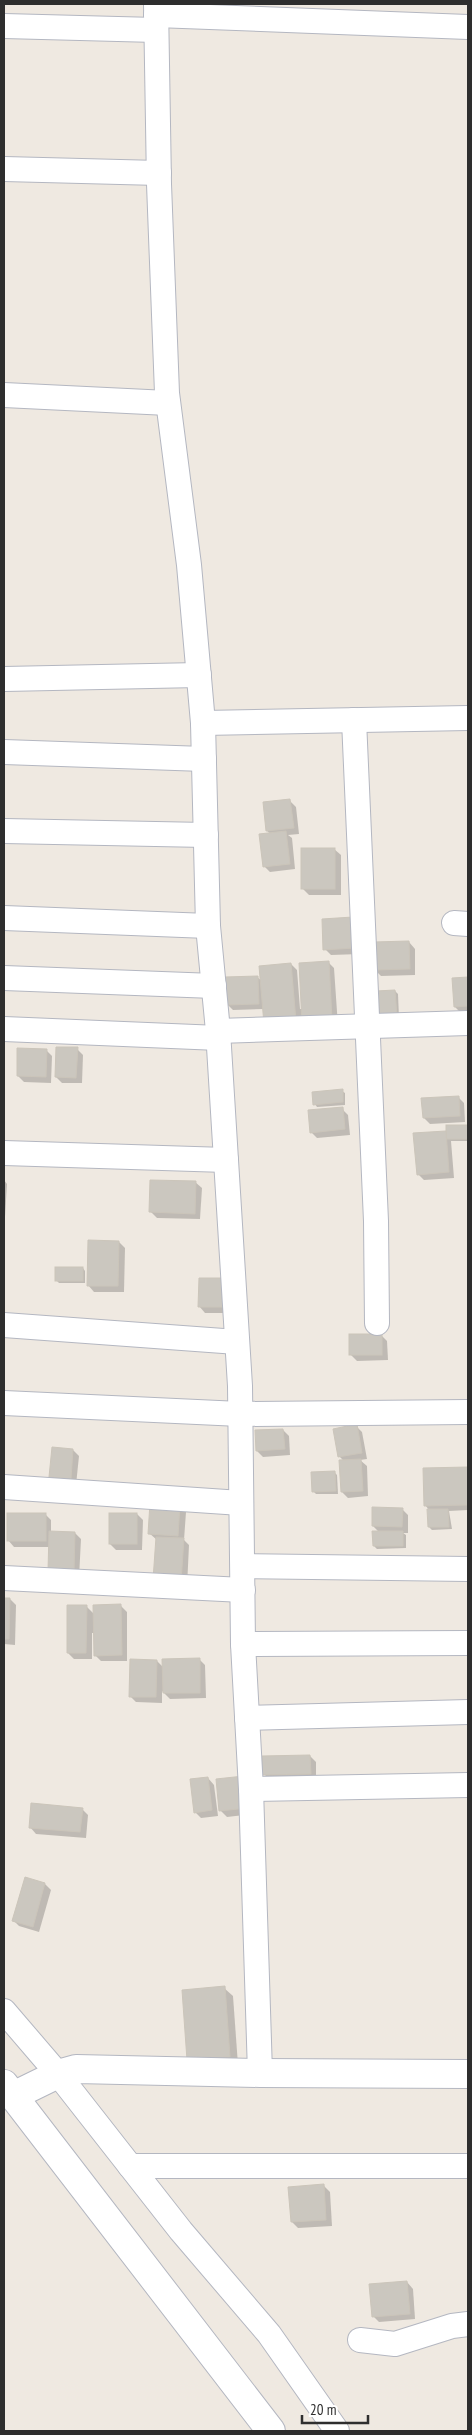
<svg xmlns="http://www.w3.org/2000/svg" width="472" height="2435" viewBox="0 0 472 2435" font-family="'PT Sans Narrow',sans-serif">
<rect width="100%" height="100%" fill="#efe9e1"/>
<g fill="#0003">
<path d="M290 801 296 807 299 834 288 835 292 838 295 869 270 872 264 866 271 834 267 831Z"/>
<path d="M334 849 341 855V895H309L303 889Z"/>
<path d="M353 919 360 954 331 955 325 949Z"/>
<path d="M409 942 415 949V975L381 976 375 970Z"/>
<path d="M328 962 334 968 338 1026 310 1028 264 1009 233 1010 227 1004 257 977 262 981 291 964 297 970 300 1009H303Z"/>
<path d="M468 978V1012L461 1013 455 1007 453 979Z"/>
<path d="M395 991 398 994 399 1018 382 1019Z"/>
<path d="M77 1049 83 1055 82 1083H62L56 1077Z"/>
<path d="M46 1050 52 1056 51 1083 24 1082 18 1076Z"/>
<path d="M342 1091 345 1093V1105L317 1107 315 1104Z"/>
<path d="M458 1097 464 1103 465 1122 430 1124 424 1118Z"/>
<path d="M342 1109 348 1115 350 1135 317 1138 311 1132Z"/>
<path d="M468 1126V1141H451L454 1178 424 1180 418 1174 447 1134V1127Z"/>
<path d="M4 1180 7 1184 5 1217H4Z"/>
<path d="M195 1182 202 1188 200 1219 157 1218 151 1212Z"/>
<path d="M119 1242 125 1248 124 1292H94L88 1285Z"/>
<path d="M83 1268 85 1271V1283H59L56 1280Z"/>
<path d="M200 1279 236 1313H205L199 1306Z"/>
<path d="M381 1335 387 1341 388 1360 357 1361 351 1355Z"/>
<path d="M356 1426 362 1432 367 1459 360 1460 367 1466 368 1496 348 1498 342 1492 344 1461 339 1456Z"/>
<path d="M283 1430 289 1436 290 1455 263 1457 257 1451Z"/>
<path d="M73 1450 79 1456 76 1485 57 1483 51 1477Z"/>
<path d="M468 1468V1510L449 1511 452 1529 432 1530 429 1527 430 1511 425 1505 424 1470Z"/>
<path d="M334 1472 337 1475 338 1494H316L313 1491Z"/>
<path d="M180 1506 186 1512 184 1540 189 1545 187 1587 157 1540 149 1533Z"/>
<path d="M402 1509 408 1515V1533H403L406 1535V1548L377 1549 374 1546 379 1532 373 1526Z"/>
<path d="M45 1514 51 1520V1532L75 1533 81 1539 79 1578 50 1547H14L8 1540Z"/>
<path d="M137 1514 143 1520 142 1550H116L110 1544Z"/>
<path d="M4 1599H10L16 1605 15 1645 4 1644Z"/>
<path d="M86 1606 94 1614 121 1606 127 1612V1661H101L95 1655V1633H92V1659H74L68 1653Z"/>
<path d="M199 1659 205 1665 206 1698 170 1699 162 1691V1703L136 1702 130 1696 157 1661 164 1668Z"/>
<path d="M310 1756 316 1762V1780H270L264 1774Z"/>
<path d="M244 1777 253 1814 227 1817 220 1810Z"/>
<path d="M208 1778 214 1785 218 1816 201 1818 195 1812Z"/>
<path d="M82 1809 88 1815 86 1838 36 1834 30 1827Z"/>
<path d="M25 1879 45 1884 51 1890 39 1932 19 1926 13 1920Z"/>
<path d="M224 1988 233 1996 238 2065 188 2060Z"/>
<path d="M324 2186 330 2192 332 2226 298 2228 292 2222Z"/>
<path d="M407 2282 413 2289 415 2319 379 2322 373 2316Z"/>
</g>
<g fill="#cbc7bf" stroke="#cbc5ba">
<path d="M290 799 294 828 266 831 263 802Z"/>
<path d="M286 831 290 864 263 867 259 834Z"/>
<rect x="301" y="848" width="34" height="41"/>
<path d="M353 917 355 948 323 950 322 919Z"/>
<path d="M409 941 410 969 374 970V942Z"/>
<path d="M329 961 332 1020 302 1023 299 963Z"/>
<path d="M291 963 296 1021 264 1024 259 966Z"/>
<path d="M258 976 259 1004 226 1005 225 977Z"/>
<path d="M468 977V1006L454 1007 452 978Z"/>
<path d="M395 990 397 1016 378 1017 376 991Z"/>
<path d="M56 1047H78L76 1078 55 1077Z"/>
<path d="M17 1048 47 1049 46 1077 17 1076Z"/>
<path d="M343 1089V1102L313 1105 312 1092Z"/>
<path d="M459 1096 460 1116 423 1118 421 1098Z"/>
<path d="M343 1107 345 1129 310 1133 308 1110Z"/>
<rect x="446" y="1125" width="22" height="14"/>
<path d="M446 1131 449 1172 417 1175 413 1133Z"/>
<path d="M150 1180 196 1181 195 1214 149 1212Z"/>
<path d="M88 1240 119 1241 118 1286H87Z"/>
<rect x="55" y="1267" width="28" height="14"/>
<path d="M199 1278H231V1307H198Z"/>
<rect x="349" y="1334" width="33" height="21"/>
<path d="M357 1424 362 1453 338 1457 333 1429Z"/>
<path d="M283 1429 285 1449 256 1451 255 1430Z"/>
<path d="M52 1447 73 1449 71 1479 49 1477Z"/>
<path d="M361 1459 363 1491 341 1492 339 1460Z"/>
<path d="M468 1467V1505L424 1506 423 1468Z"/>
<path d="M335 1471 336 1491 312 1492 311 1472Z"/>
<path d="M150 1503 180 1505 178 1536 148 1534Z"/>
<path d="M372 1507 403 1508 402 1527 372 1526Z"/>
<path d="M427 1509H448L449 1527H428Z"/>
<rect x="7" y="1513" width="39" height="28"/>
<rect x="109" y="1513" width="28" height="31"/>
<path d="M49 1531 75 1532 74 1573 48 1572Z"/>
<path d="M372 1531H403V1546H373Z"/>
<path d="M156 1537 184 1538 181 1582 153 1580Z"/>
<path d="M4 1598H10L9 1639H4Z"/>
<path d="M121 1604 122 1655 94 1656 93 1605Z"/>
<path d="M67 1605H87L86 1653H67Z"/>
<path d="M200 1658V1693H163L162 1659Z"/>
<path d="M130 1659 157 1660 156 1697H129Z"/>
<path d="M310 1755 311 1774 262 1775V1756Z"/>
<path d="M244 1776 248 1808 219 1811 216 1779Z"/>
<path d="M208 1777 212 1810 194 1813 190 1779Z"/>
<path d="M31 1803 83 1808 80 1832 29 1828Z"/>
<path d="M25 1877 45 1883 33 1927 12 1921Z"/>
<path d="M225 1986 230 2057 187 2060 182 1990Z"/>
<path d="M324 2184 326 2220 291 2222 288 2187Z"/>
<path d="M407 2281 410 2314 372 2317 369 2284Z"/>
</g>
<g fill="none" stroke-linecap="round" stroke-linejoin="round">
<defs>
<g id="street">
<path d="M156 4 159 184 167 393 189 565 203 723 208 926 218 1031 240 1386 243 1644 251 1789 260 2073"/>
<path d="M156 15 468 27"/>
<path d="M4 26 156 30"/>
<path d="M4 169 159 173"/>
<path d="M4 395 168 403"/>
<path d="M4 679 199 675"/>
<path d="M354 720 376 1221 377 1323"/>
<path d="M203 723 468 718"/>
<path d="M4 752 204 759"/>
<path d="M4 831 206 835"/>
<path d="M4 918 208 926"/>
<path d="M454 923 468 924"/>
<path d="M4 978 214 986"/>
<path d="M4 1029 219 1038"/>
<path d="M218 1031 468 1023"/>
<path d="M4 1153 226 1160"/>
<path d="M4 1325 237 1342"/>
<path d="M4 1403 240 1414 468 1412"/>
<path d="M4 1487 241 1503"/>
<path d="M243 1566 468 1569"/>
<path d="M4 1578 243 1590"/>
<path d="M243 1644 468 1643"/>
<path d="M247 1718 468 1712"/>
<path d="M251 1789 468 1785"/>
<path d="M4 2011 58 2074 181 2231 269 2334 337 2431"/>
<path d="M130 2166H468"/>
<path d="M360 2340 395 2344 452 2326 468 2324"/>
</g>
<g id="secondary">
<path d="M4 2084 271 2431"/>
<path d="M13 2096 58 2074 76 2069 260 2073 468 2074"/>
</g>
</defs>
<use href="#street" stroke="#b4b7c1" stroke-width="26"/>
<use href="#secondary" stroke="#b4b7c1" stroke-width="30"/>
<use href="#street" stroke="#fff" stroke-width="24"/>
<use href="#secondary" stroke="#fff" stroke-width="28"/>
</g>
<rect width="472" height="2435" fill="none" stroke="#2e2e2e" stroke-width="10"/>
<path d="M302 2415v8h66v-8" fill="none" stroke="#2e2e2e" stroke-width="2.5"/>
<text x="310" y="2415" font-size="15" fill="#2e2e2e" stroke="#ffffff" stroke-width="4" paint-order="stroke">20 m</text>
</svg>
